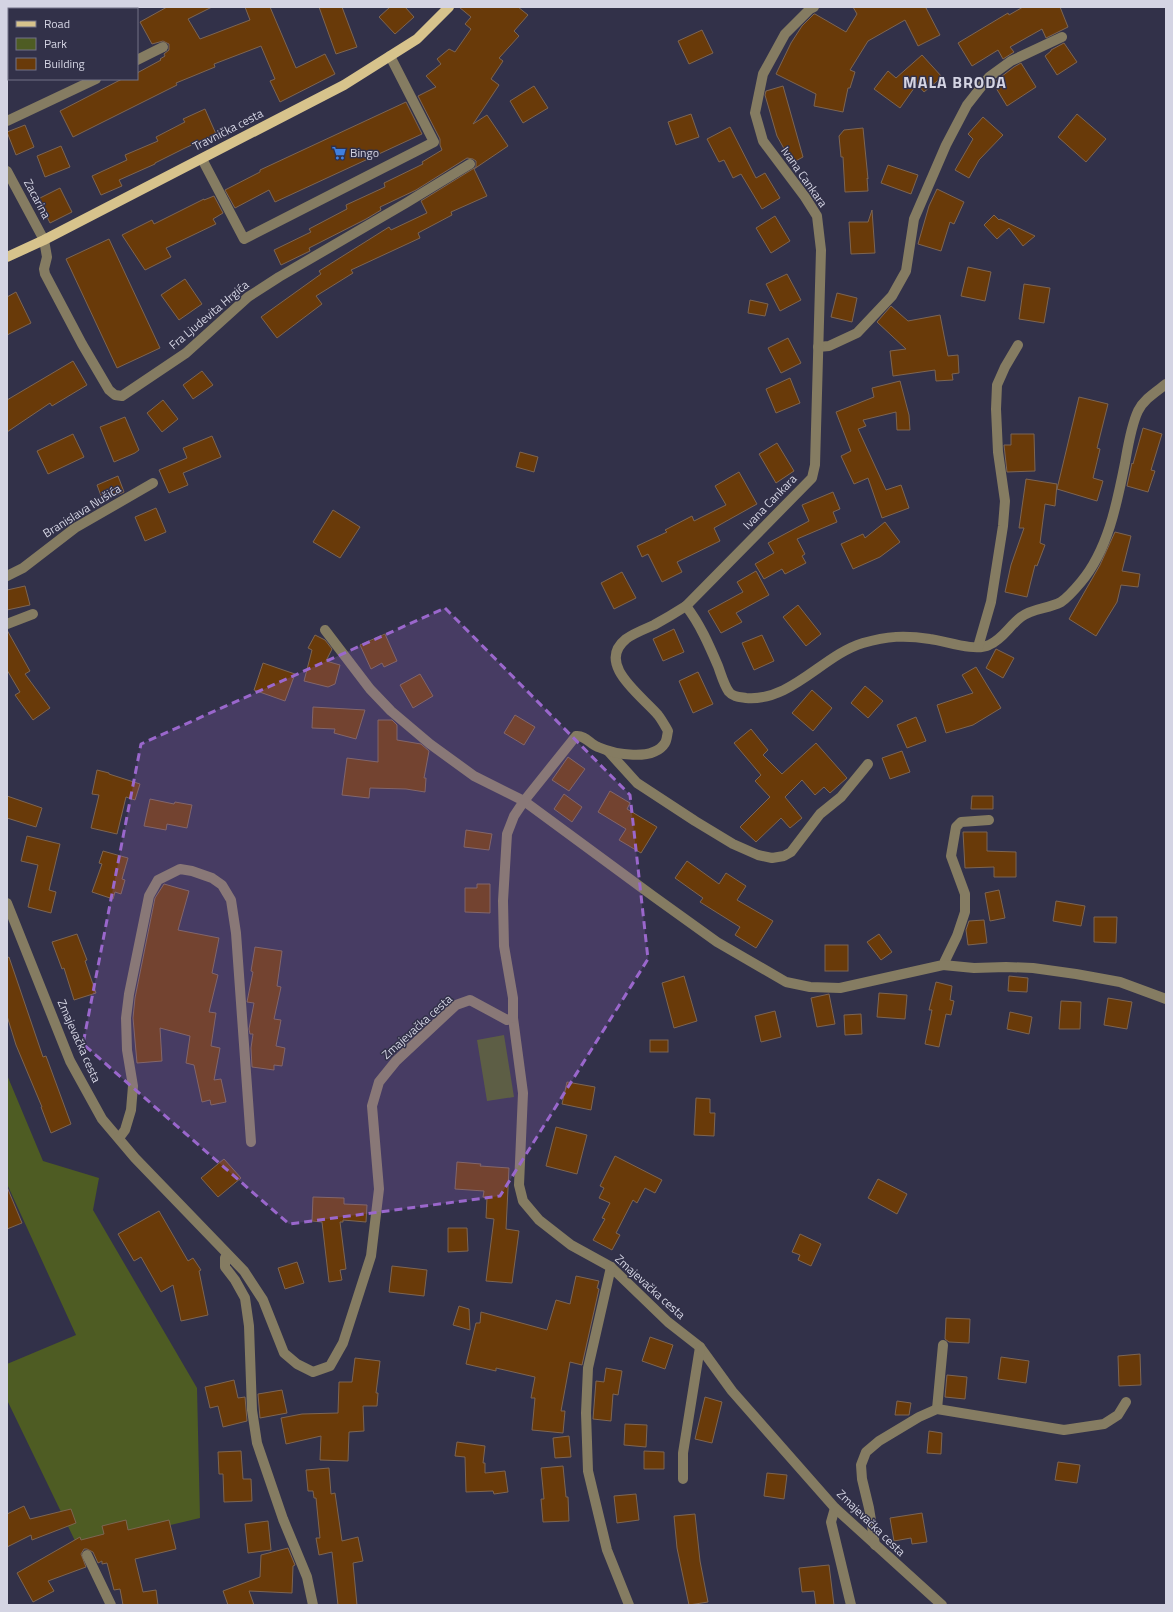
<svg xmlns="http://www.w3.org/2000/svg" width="1173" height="1612" viewBox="0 0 1173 1612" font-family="'Titillium Web',sans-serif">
<rect width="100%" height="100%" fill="#323149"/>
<g fill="#4e5c23">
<path d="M504 1035 514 1097 487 1101 477 1040Z"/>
<path d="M7 1075 43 1161 99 1178 93 1210 197 1388 200 1518 78 1547 7 1400V1364L76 1335 7 1184Z"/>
</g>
<g fill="#693a09" stroke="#7d6552">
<path d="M167 7H212L188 19 200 39 250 20 245 7H270L296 68 325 54 335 74 280 102 270 81 275 79 261 46 214 64 215 67 176 83 177 85 73 137 60 111 122 79H137V73L161 60 160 59 165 56 164 54 169 50V44L163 41 152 44 140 22Z"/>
<path d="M319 7H342L357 47 336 54Z"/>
<path d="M390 7H405L414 17 395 34 379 17Z"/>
<path d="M459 7H518L528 15 514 31 519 36 499 58 503 61 491 79 499 85 473 124 487 115 508 146 474 169 487 196 451 212 452 215 418 233 420 238 351 270 353 273 316 296 322 304 277 338 261 317 321 274 319 271 389 227 391 230 427 213 421 201 476 167V161L473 159 467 158 416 190 380 207 381 210 366 219 309 248 310 251 281 265 274 250 311 232 309 229 347 209 346 205 385 187 384 183 423 164 422 162 442 150 440 145V139L418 96 436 87 426 76 441 64 437 59 449 49 455 52 471 29 465 24 471 17Z"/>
<path d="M853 7H928L926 8 940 35 918 46 905 20 868 41 850 70 855 72 850 88H848L843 112 814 106 816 94 776 74 791 43 802 26 814 14H815L846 32 857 14Z"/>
<path d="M1023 7H1060L1068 27 1046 38 1042 29 1010 47 1014 52 1003 59 998 50 972 66 958 43 1008 13 1009 15Z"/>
<path d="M702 30 713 53 689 64 678 41Z"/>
<path d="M1064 43 1077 62 1057 75 1045 56 1051 51V50Z"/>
<path d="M922 55 942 77 924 92 917 84 900 108 874 89 888 71 896 78Z"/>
<path d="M1021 63 1036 87 1007 106 993 83 1014 67Z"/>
<path d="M534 86 548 108 523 123 510 101Z"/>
<path d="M783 86 803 157 792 163 777 136 765 95 766 91Z"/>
<path d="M406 102 422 134 275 202 269 190 235 208 225 190 260 172V170Z"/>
<path d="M205 109 216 134 185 148 155 163V164L119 180 122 186 101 195 92 176 127 160 125 155 158 141 156 137 185 122 183 119Z"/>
<path d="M691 114 699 137 676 145 668 122Z"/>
<path d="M1077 114 1106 139 1086 162 1058 137Z"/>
<path d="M983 117 1003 135 979 160 969 178 955 170 973 139 968 134Z"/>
<path d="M25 125 34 147 16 155 7 132Z"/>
<path d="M730 127 756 178 765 173 780 198 762 209 741 174 733 178 724 160 719 162 707 139Z"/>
<path d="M863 128 868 179 867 178 868 191 845 192 843 157H841L839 136 844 130Z"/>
<path d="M61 146 70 167 45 177 37 156Z"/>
<path d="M888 165 918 175 911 194 881 183Z"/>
<path d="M60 188 72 212 50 223 38 199Z"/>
<path d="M937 189 964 202 954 224 950 222 941 251 918 244 929 206Z"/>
<path d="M214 196 223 213 213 219 216 224 166 248 171 257 145 270 122 235 152 220 154 224 204 199V200Z"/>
<path d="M872 210 875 253 851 254 849 222H868Z"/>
<path d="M994 215 999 220 1000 219 1035 236 1023 246 1009 228 997 239 984 225Z"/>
<path d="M775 216 790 241 771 253 756 228Z"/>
<path d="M109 239 160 348 117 368 66 259Z"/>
<path d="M968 267 991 272 985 301 961 296Z"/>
<path d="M787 274 801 300 780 311 766 284Z"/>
<path d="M185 279 202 304 179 320 161 295Z"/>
<path d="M1024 284 1050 288 1044 323 1019 319Z"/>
<path d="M16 292 31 323 7 335V297Z"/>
<path d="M837 293 857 298 852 322 831 317Z"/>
<path d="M750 300 768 304 765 316 748 313Z"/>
<path d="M891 306 908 321 940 315 948 356 958 355 959 373 952 374 953 380 936 381 935 370 893 376 890 351 906 349 877 322Z"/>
<path d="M788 338 801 363 781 373 768 348Z"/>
<path d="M73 361 87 385 52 406 50 403 7 432V400Z"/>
<path d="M202 371 213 385 193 399 183 385Z"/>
<path d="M790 378 800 403 776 413 766 389Z"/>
<path d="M900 381 909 415 910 430H897L896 412 863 420 866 426 858 429 886 490 901 485 909 508 882 518 868 478 854 484 841 456 851 451 836 412 874 397 872 388Z"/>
<path d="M1079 397 1108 404 1097 448 1100 449 1093 478 1103 481 1097 501 1057 489Z"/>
<path d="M163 400 178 419 162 432 147 413Z"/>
<path d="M125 417 139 450 135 453 114 462 100 427Z"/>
<path d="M1143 428 1162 434 1151 470 1155 471 1148 492 1127 486 1132 463 1133 464Z"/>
<path d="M73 434 84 457 48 474 37 451Z"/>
<path d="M1011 434H1034L1035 471 1007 472 1004 445H1011Z"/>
<path d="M212 436 221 457 183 473 188 485 169 493 159 470 187 458 183 448Z"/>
<path d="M777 443 794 471 776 483 759 454Z"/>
<path d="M520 452 538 457 534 472 516 467Z"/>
<path d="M739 472 757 504 714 528 720 541 677 562 682 572 662 582 648 554 642 557 637 546 667 532 665 530 692 516 694 521 726 505 715 486Z"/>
<path d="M118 476 124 492 103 501 97 485Z"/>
<path d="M1026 479 1057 484 1055 506 1045 504 1040 543 1045 545 1037 566 1035 565 1027 597 1005 592 1011 565 1024 528H1019Z"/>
<path d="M833 492 840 509 833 512 837 522 797 539 805 554 802 556 806 563 785 574 782 569 764 579 755 564 774 553 768 543 809 521 802 505Z"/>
<path d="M156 508 166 532 145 541 135 517Z"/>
<path d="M333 510 360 527 340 558 313 542Z"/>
<path d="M885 522 900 542 880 557 853 569 841 544 863 534 865 538Z"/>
<path d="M1115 532 1131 536 1122 571 1140 574 1138 587 1121 585 1117 602 1096 636 1069 619 1100 565Z"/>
<path d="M756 571 769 595 736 613 742 622 721 633 708 611 743 592 737 582Z"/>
<path d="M622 572 636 598 614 609 601 583Z"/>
<path d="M25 586 30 605 7 610V590Z"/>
<path d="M798 605 821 634 806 646 783 617Z"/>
<path d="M674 629 684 652 663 661 653 639Z"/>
<path d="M7 630 30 671 25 674 50 708 33 720 15 695 20 692 7 670Z"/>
<path d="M385 634 397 661 384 667 382 663 371 669 360 645Z"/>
<path d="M315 635 325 640 332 649 326 661 340 665 335 684 328 687 304 681 312 650 308 648Z"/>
<path d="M762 635 774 661 754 670 742 643Z"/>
<path d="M996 649 1014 658 1003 678 986 668Z"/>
<path d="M263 663 295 674 285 701 254 690Z"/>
<path d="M976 667 1001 708 973 725 946 733 937 705 973 693 962 675Z"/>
<path d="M698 672 713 704 693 713 679 681Z"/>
<path d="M420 674 433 696 413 708 400 685Z"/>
<path d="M865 686 883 701 868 718 851 703Z"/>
<path d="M812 690 832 708 813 731 792 713Z"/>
<path d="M313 707 365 710 356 739 334 733 335 729 312 728Z"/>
<path d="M515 715 535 727 524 745 504 733Z"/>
<path d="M916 717 926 741 907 748 897 725Z"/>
<path d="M378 720H392L397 725V740L421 744 429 751 424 778H426L425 792 406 789 370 788 369 798 342 795 347 758 378 762Z"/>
<path d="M751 729 768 750 763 755 782 774 816 743 847 778 830 793 824 787 815 795 802 780 785 797 802 818 790 828 781 818 756 842 740 827 770 797 755 781 761 775 734 743Z"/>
<path d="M902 751 910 772 890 779 882 758Z"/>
<path d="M568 757 585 769 569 791 552 780Z"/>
<path d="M97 770 109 773V774L140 784 135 800 126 797 117 834 91 828 99 795 92 794Z"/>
<path d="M610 791 630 803 627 809 657 827 641 853 619 840 626 829 598 812Z"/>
<path d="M564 794 582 807 572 822 554 809Z"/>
<path d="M7 796 42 808 36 827 7 818Z"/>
<path d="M972 796H993V809H971Z"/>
<path d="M150 799 174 804 175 802 192 805 187 828 167 824 166 830 144 826Z"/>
<path d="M466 830 492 834 489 850 464 847Z"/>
<path d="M963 832H987V851L1016 852V877H994V867L965 868Z"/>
<path d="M27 836 60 844 49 890 56 892 51 913 28 907 38 865 21 861Z"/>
<path d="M103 851 128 858 122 879 125 880 121 894 115 892 113 899 92 892 102 864 99 863Z"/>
<path d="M687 861 719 884 726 873 746 886 737 900 773 921 756 948 735 935 740 927 700 902 703 898 675 878Z"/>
<path d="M164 884 189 891 178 930 219 938 212 973 218 975 209 1012 216 1013 211 1046 220 1048 214 1080 221 1079 226 1102 211 1105 210 1100 202 1102 194 1065 186 1063 190 1036 160 1028 162 1061 137 1063 133 1018 135 998 155 898Z"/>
<path d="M477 884H490V913L465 912V888H477Z"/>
<path d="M999 890 1005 918 990 921 985 893Z"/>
<path d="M1056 901 1085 906 1081 926 1053 921Z"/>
<path d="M1094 917H1117L1116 943 1094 942Z"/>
<path d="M984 920 987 943 968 945 966 930 969 921Z"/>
<path d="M77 934 87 960 85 961 96 993 74 1000 64 968 62 969 52 942Z"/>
<path d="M879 934 892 952 881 960 867 942Z"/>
<rect x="825" y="945" width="23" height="26"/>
<path d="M255 947 282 951 277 986 281 987 274 1019 281 1020 276 1046 285 1048 282 1066 274 1065V1070L252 1067 251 1048 253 1034H250L249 1029 254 1003 247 1002 253 972 251 971Z"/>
<path d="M9 957 43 1057 46 1056 71 1124 51 1133 41 1107H42L16 1045 7 1016V958Z"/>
<path d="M684 976 697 1021 674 1028 662 983Z"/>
<path d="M1009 976 1028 978 1027 992 1008 991Z"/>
<path d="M936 982 952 986 950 1000 954 1001 951 1015 946 1014 939 1047 925 1044 932 1010H929Z"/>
<path d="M879 993 907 995 905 1019 877 1017Z"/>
<path d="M829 994 835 1024 817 1027 811 998Z"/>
<path d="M1108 998 1132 1002 1127 1029 1104 1025Z"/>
<path d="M1061 1001 1081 1002 1080 1029H1059Z"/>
<path d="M775 1011 781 1037 761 1042 755 1016Z"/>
<path d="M1010 1012 1032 1017 1029 1034 1007 1029Z"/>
<path d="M861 1014 862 1034 845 1035 844 1015Z"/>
<rect x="650" y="1040" width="18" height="12"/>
<path d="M567 1082 595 1087 591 1110 562 1104Z"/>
<path d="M696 1098 710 1099V1113H715L714 1136 694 1135Z"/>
<path d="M556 1127 587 1135 577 1174 546 1166Z"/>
<path d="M615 1156 662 1180 655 1193 645 1188 637 1203 633 1200 616 1233 620 1235 612 1250 593 1240 605 1219 602 1218 610 1203 599 1198 604 1188 600 1186Z"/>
<path d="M224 1159 241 1178 218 1197 201 1178Z"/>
<path d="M457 1162 481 1164 480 1166 509 1168 506 1229 519 1231 512 1283 486 1281 494 1219 486 1218 487 1198 483 1197 484 1191 455 1189Z"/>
<path d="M878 1179 907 1194 897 1214 868 1198Z"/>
<path d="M7 1187 22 1223 7 1229Z"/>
<path d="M313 1197 344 1198V1204L367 1205 366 1222 343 1220V1222H340L346 1269 340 1270 342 1280 329 1282 322 1222 312 1221Z"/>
<path d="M159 1211 188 1261 193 1258 201 1270 199 1271 208 1315 181 1321 173 1285 161 1292 141 1257 134 1261 118 1234Z"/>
<path d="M448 1228H467L468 1251 448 1252Z"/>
<path d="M800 1234 821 1244 811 1266 798 1260 800 1255 792 1252Z"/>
<path d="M297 1262 304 1283 285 1289 278 1268Z"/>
<path d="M392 1266 427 1270 424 1296 389 1292Z"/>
<path d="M576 1276 599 1281 597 1288 599 1289 582 1365 570 1362 561 1411H565L563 1433 532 1430 535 1398H531L535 1377 496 1368V1371L466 1364 476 1323H480L481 1312 547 1330 556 1300 570 1304Z"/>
<path d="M459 1306 469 1309 470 1330 453 1325Z"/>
<path d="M946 1318 970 1319 969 1343 949 1342 945 1339Z"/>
<path d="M650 1337 673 1345 665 1369 642 1361Z"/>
<path d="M1140 1354 1141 1385 1119 1386 1118 1356Z"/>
<path d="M1001 1357 1029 1361 1026 1383 998 1379Z"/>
<path d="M355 1358 380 1361 376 1393H378L377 1406H363L364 1431 349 1432 348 1461 320 1460 321 1436 286 1444 281 1418 302 1414 338 1413 339 1382H352Z"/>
<path d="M606 1368 622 1371 618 1395 613 1394 611 1421 593 1419 596 1381 604 1382Z"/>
<path d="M947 1375 967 1377 965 1399 945 1397Z"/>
<path d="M234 1380 238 1398 245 1397 247 1421 223 1427 218 1406 210 1408 205 1387Z"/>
<path d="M282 1390 287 1413 260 1418 258 1394Z"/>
<path d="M705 1397 722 1402 712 1443 695 1439Z"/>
<path d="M897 1401 911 1403 909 1415H895Z"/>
<path d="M625 1424 647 1425 646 1447 624 1445Z"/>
<path d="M929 1431 942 1433 941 1454 927 1453Z"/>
<path d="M569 1436 571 1457 555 1458 553 1438Z"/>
<path d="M457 1442 485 1446 483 1463H485V1473L505 1471 508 1492 494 1494 493 1491 466 1492 465 1457 455 1456Z"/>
<path d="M241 1451 243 1479H251L252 1501 224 1502 223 1474H219L218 1452Z"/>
<path d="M644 1451 664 1452V1469H644Z"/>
<path d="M1058 1462 1080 1465 1077 1483 1055 1480Z"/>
<path d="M563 1466 566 1497H568L569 1521 543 1522 541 1499H544L541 1468Z"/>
<path d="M329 1468 331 1494 335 1493 342 1541 358 1537 363 1561 353 1563 357 1605H338L332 1552 319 1555 316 1538H320L316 1498H314L313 1491H308L306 1470Z"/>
<path d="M767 1473 787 1475 784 1499 764 1496Z"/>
<path d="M636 1494 639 1520 617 1523 614 1496Z"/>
<path d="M24 1506 30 1519 71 1509 76 1523 32 1540 31 1535 7 1547V1514Z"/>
<path d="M922 1513 927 1542 912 1544 911 1538 894 1541 890 1518Z"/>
<path d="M695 1514 700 1561 708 1602 689 1605 677 1548 674 1516Z"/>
<path d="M126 1520 128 1530 169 1520 176 1549 135 1559 143 1592 156 1590 158 1605H123L120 1589 114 1590 107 1563 102 1564V1561L98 1563 93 1552 87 1549H84L81 1554 86 1567 48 1581 54 1591 33 1602 17 1573 80 1537 81 1540 104 1534 102 1526Z"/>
<path d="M268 1521 271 1550 248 1553 245 1524Z"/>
<path d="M288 1548 295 1565 293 1566 292 1593 249 1591 254 1605H228L223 1591 260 1577 261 1555Z"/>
<path d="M829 1565 834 1605H816L814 1591 802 1592 799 1568Z"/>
</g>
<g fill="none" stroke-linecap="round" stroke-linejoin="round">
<g stroke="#857c62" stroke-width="10">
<path d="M137 60 163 47"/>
<path d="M7 121 96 79"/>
<path d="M202 159 244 239 434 142 390 56"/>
<path d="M7 171 44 240 47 257 44 269 45 274 82 344 109 390 115 395 122 396 186 353 248 297 279 277 406 203 470 164"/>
<path d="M818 347 829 346 857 333 892 296 906 271 914 219 946 145 967 105 989 77 1011 61 1062 37"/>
<path d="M7 576 23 568 75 528 153 483"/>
<path d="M686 606C700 624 709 645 718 666 721 674 724 685 729 692 733 697 740 697 746 698 791 702 823 655 863 643 887 636 905 635 930 639 946 641 975 652 989 645 1003 639 1009 626 1021 617 1033 608 1048 609 1061 602 1067 598 1076 588 1081 582 1108 550 1117 503 1125 463 1128 446 1131 426 1138 411 1144 399 1156 392 1166 384"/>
<path d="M7 624 33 614"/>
<path d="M325 630 370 689 391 711 430 744 474 776 524 801 653 896 717 942 786 982 810 987 840 988 943 965 957 936 965 912V894L951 856 956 827 961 822 989 820"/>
<path d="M978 647 991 602 1003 526 1005 501 998 452 996 409 997 385 1005 367 1018 345"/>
<path d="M608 751 637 783 695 821 733 844 758 855 772 858 784 856 791 852 820 814 841 797 868 764"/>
<path d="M7 903 70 1061 102 1119 135 1158 244 1271 263 1300 284 1353 297 1364 313 1372 330 1366 343 1343 371 1256 379 1189 372 1106 379 1082 396 1061 456 1005 470 1000 507 1020 513 1018 523 1093 519 1185 523 1201 539 1220 571 1245 611 1267 668 1322 700 1347 732 1391 835 1508 942 1605"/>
<path d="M943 965 974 968 1006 967 1033 968 1076 974 1120 982 1166 999"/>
<path d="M513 1018V998L504 946 503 901 507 834 514 816 524 801 576 736C585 735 590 744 598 747 614 754 653 762 665 743 667 740 667 735 668 731 665 726 662 720 658 715 642 696 595 664 626 639 634 633 645 629 654 625 665 619 675 613 686 606L812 478 815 465 821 250 817 216 805 197 763 141 755 113 763 74 785 34 810 9 814 7"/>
<path d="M119 1138 125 1130 131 1110 133 1086 127 1050 126 1018 129 994 149 896 158 880 180 869 192 871 212 878 222 885 231 900 236 933 251 1142"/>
<path d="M227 1254 225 1258V1267L235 1280 245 1298 249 1326 252 1410 257 1443 283 1519 307 1577 313 1605"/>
<path d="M611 1267 588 1368 586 1413 588 1471 607 1550 629 1605"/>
<path d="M937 1409 943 1345"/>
<path d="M683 1479V1453L700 1347"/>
<path d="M835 1508 831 1522 851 1605"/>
<path d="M875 1545 869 1508 862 1479 861 1465 866 1452 879 1441 919 1417 937 1409 1064 1430 1104 1424 1118 1415 1126 1402"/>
<path d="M87 1555 111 1605"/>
</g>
<path stroke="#d7c38c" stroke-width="10" d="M7 257 44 240 344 85 417 39 449 7"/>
</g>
<path fill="#9a67cc" fill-opacity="0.2" stroke="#9a67cc" stroke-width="3" stroke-dasharray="8 5" stroke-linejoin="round" d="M445 608 630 795 648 959 500 1196 289 1224 83 1044 141 744Z"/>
<defs>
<symbol id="supermarket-bare" viewBox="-9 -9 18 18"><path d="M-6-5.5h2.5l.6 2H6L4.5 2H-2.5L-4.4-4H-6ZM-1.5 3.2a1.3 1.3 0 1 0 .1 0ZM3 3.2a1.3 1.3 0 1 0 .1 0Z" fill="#3f7fe0" stroke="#323149" stroke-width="2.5" paint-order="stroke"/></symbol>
</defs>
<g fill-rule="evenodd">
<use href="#supermarket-bare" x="329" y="143" width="20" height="20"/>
</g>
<g text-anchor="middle" stroke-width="3" stroke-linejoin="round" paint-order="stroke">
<g font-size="12" fill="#d4d4e3" stroke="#323149">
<text transform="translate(228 130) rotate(-27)" y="4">Travnička cesta</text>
<text transform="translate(804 177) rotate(55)" y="4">Ivana Cankara</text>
<text transform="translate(37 199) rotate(62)" y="4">Zacarina</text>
<text transform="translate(209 315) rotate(-40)" y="4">Fra Ljudevita Hrgića</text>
<text transform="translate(770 502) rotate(-46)" y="4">Ivana Cankara</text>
<text transform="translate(82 511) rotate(-32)" y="4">Branislava Nušića</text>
<text transform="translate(417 1027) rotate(-42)" y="4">Zmajevačka cesta</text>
<text transform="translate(79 1041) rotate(66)" y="4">Zmajevačka cesta</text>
<text transform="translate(650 1287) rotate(42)" y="4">Zmajevačka cesta</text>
<text transform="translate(871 1523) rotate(44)" y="4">Zmajevačka cesta</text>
</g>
<g font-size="12" fill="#d4d4e3" stroke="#323149" text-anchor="start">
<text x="350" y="157">Bingo</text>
</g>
<g font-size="16" font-weight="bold" letter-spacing="1" fill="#d4d4e3" stroke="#323149">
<text x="955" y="88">MALA BRODA</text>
</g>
</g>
<rect width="1173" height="1612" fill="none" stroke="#d4d4e3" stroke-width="16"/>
<rect x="8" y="8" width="130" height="72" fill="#323149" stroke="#737287"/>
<rect x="16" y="21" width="20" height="6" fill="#d7c38c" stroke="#737287"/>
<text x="44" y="28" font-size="12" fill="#d4d4e3">Road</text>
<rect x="16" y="38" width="20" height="12" fill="#4e5c23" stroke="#737287"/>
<text x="44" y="48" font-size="12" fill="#d4d4e3">Park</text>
<rect x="16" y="58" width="20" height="12" fill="#693a09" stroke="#737287"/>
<text x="44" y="68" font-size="12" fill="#d4d4e3">Building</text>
</svg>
